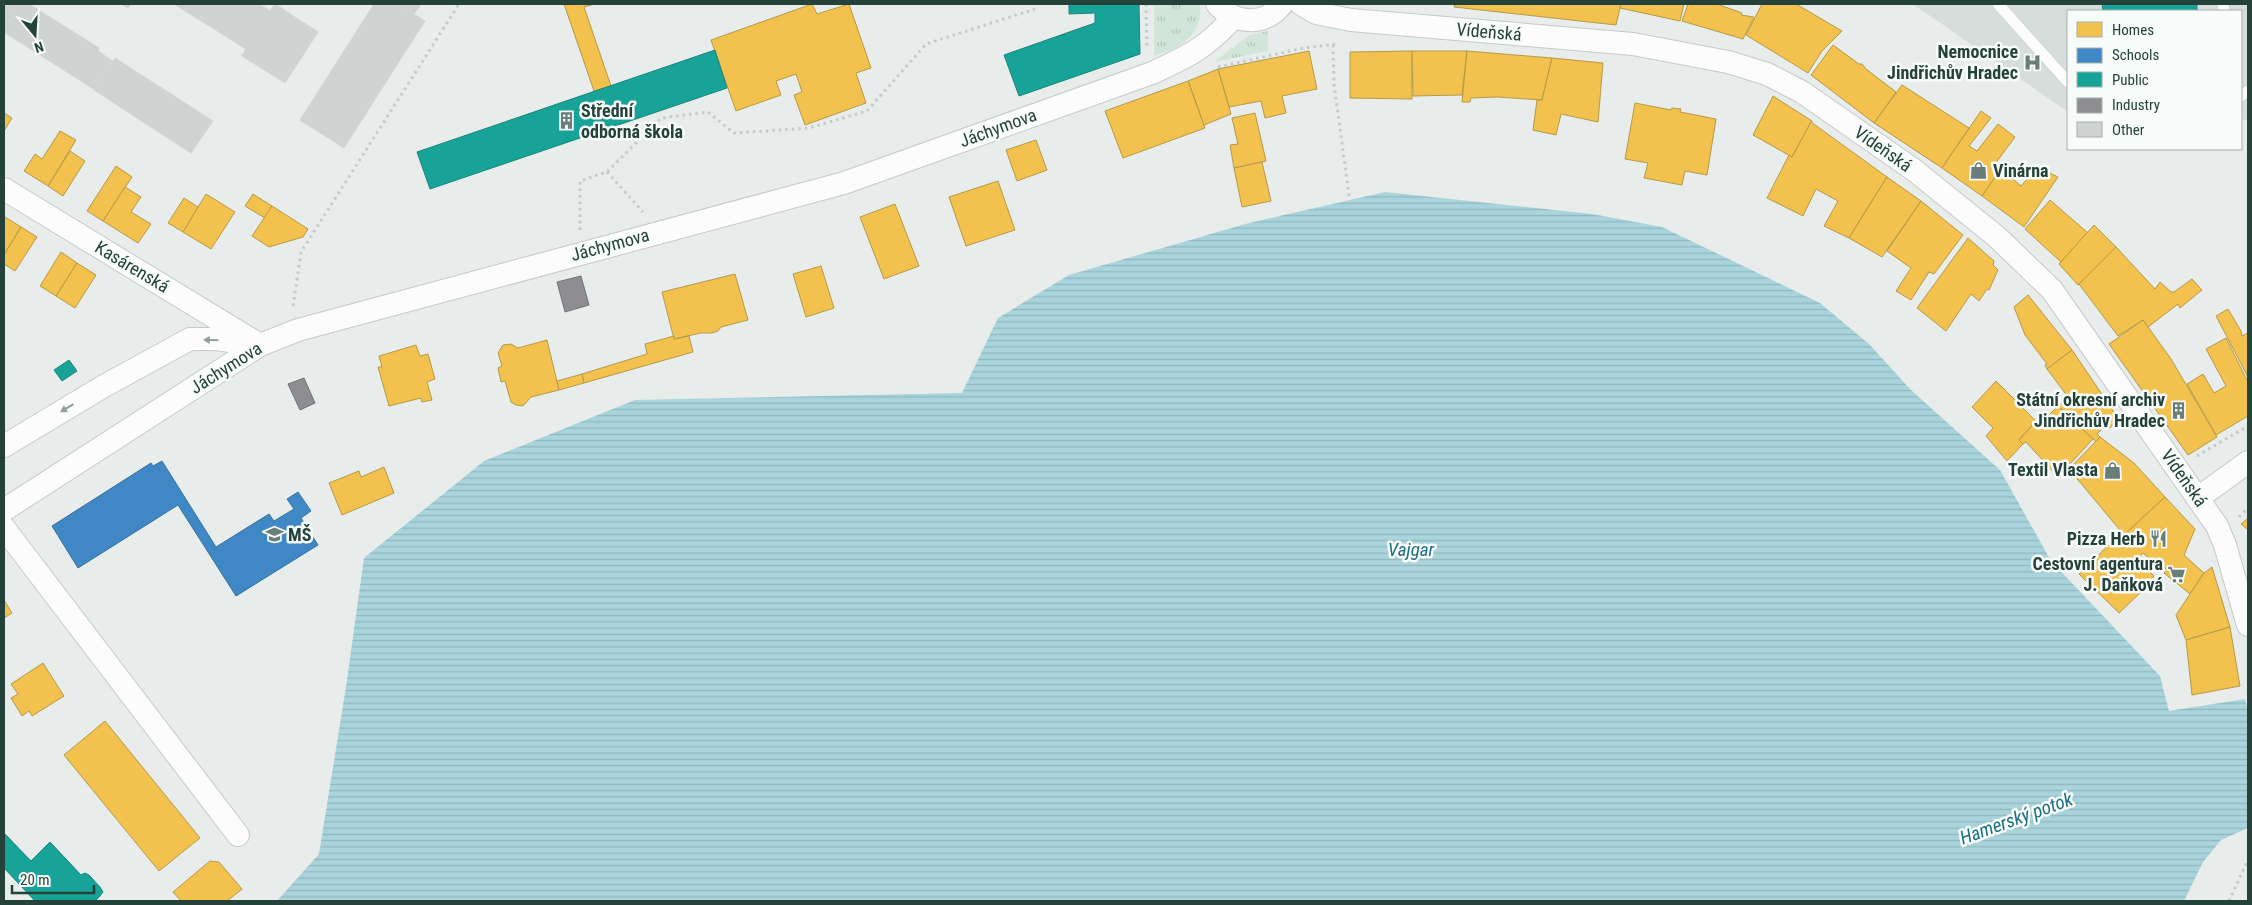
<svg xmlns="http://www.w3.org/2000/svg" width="2252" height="905" viewBox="0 0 2252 905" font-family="'Roboto Condensed',sans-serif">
<defs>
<pattern id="grass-tufts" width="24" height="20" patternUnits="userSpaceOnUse" patternTransform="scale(1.25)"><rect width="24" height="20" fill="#d1e6d8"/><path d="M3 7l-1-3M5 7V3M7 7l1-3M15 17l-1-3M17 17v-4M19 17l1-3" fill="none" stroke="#b3c6ba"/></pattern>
<pattern id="water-rules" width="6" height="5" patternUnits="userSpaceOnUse" patternTransform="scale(1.25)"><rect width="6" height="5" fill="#a9d4db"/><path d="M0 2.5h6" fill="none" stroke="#91b7bd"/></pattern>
</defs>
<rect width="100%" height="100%" fill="#e8edeb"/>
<path fill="#d6dedb" d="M1913 4H2248V119L2241 121V11H2068V112Z"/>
<g fill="url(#grass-tufts)">
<path d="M1154 4H1200C1204 34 1179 49 1154 56Z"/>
<path d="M1268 31V51L1214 62 1249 35Z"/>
</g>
<path fill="url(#water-rules)" d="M1385 192 1592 214 1662 227 1820 303 1869 344 1911 390 2000 470 2051 561 2160 676 2169 711 2245 699 2248 711V828L2221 840 2203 862 2184 901H277L319 854 346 687 364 558 484 461 635 400 962 393 998 318 1069 275 1249 223Z"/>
<g fill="#f2c14e" stroke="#b49b48">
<path d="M564 4H595L584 7 611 86 594 91Z"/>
<path d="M812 4 817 14 849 4 871 68 856 73 866 103 805 125 794 95 802 92 796 74 776 81 781 95 736 111 711 40Z"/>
<path d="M1455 4H1621L1616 25 1454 7Z"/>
<path d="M1621 4H1684L1680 21 1620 8Z"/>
<path d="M1688 4H1717L1742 13 1741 15 1754 17 1743 39 1682 21Z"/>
<path d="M1762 4H1796L1842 31 1822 51 1808 73 1746 35Z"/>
<path d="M1833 45 1859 64H1862L1866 69 1896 92 1874 123 1811 75Z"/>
<path d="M1309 51 1317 89 1282 96 1286 113 1265 118 1261 101 1229 107 1218 69Z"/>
<path d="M1412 51V99L1350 98V52Z"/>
<path d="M1412 51H1467L1462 95 1413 96Z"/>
<path d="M1467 51 1552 58 1542 100 1497 97 1471 98 1470 102H1462Z"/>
<path d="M1552 58 1603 63 1598 122 1561 114 1556 135 1533 130 1537 100H1542Z"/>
<path d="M1218 69 1231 114 1204 125 1188 81Z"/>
<path d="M1188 81 1205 128 1123 158 1105 111Z"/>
<path d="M1902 85 1969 128 1942 168 1874 123Z"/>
<path d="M1773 96 1812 121 1792 157 1753 135Z"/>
<path d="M1635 103 1671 110 1672 108 1681 109 1680 112 1716 119 1707 175 1685 171 1682 185 1644 178 1648 163 1625 159Z"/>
<path d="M1981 111 1991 118 1969 146 1977 151 1998 124 2015 137 1995 164 2001 169 1982 196 1942 168Z"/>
<path d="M4 113 12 118 4 131Z"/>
<path d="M1255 113 1266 161 1234 168 1230 145 1238 144 1232 118Z"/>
<path d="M1811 122 1887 177 1849 238 1824 226 1838 201 1816 189 1803 216 1767 198 1789 155 1792 157Z"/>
<path d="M60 131 76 140 48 186 24 171 35 154 42 159Z"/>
<path d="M1036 140 1047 170 1017 181 1006 150Z"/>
<path d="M70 151 85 161 63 196 48 186Z"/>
<path d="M1262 162 1271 201 1242 207 1234 168Z"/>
<path d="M116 166 132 177 103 221 87 211Z"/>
<path d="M2038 167 2058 177 2024 227 1982 196 2001 169 2021 186Z"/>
<path d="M1887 177 1921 201 1882 257 1849 238Z"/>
<path d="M998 181 1015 230 966 246 949 197Z"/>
<path d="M125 187 141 197 131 212 151 224 138 243 103 221Z"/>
<path d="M206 194 235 212 211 249 183 232Z"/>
<path d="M253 194 272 206 265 218 245 206Z"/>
<path d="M184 198 198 207 183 232 168 223Z"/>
<path d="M2050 200 2088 233 2061 262 2025 229Z"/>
<path d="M1921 201 1963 235 1934 274 1929 272 1911 300 1896 291 1911 268 1887 251Z"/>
<path d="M895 204 919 266 884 279 860 217Z"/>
<path d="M272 206 308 229 303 237 269 247 252 236Z"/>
<path d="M5 217 21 227 4 255V220Z"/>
<path d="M2094 225 2116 247 2078 285 2059 264Z"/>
<path d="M21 227 37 237 15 271 4 264V255Z"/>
<path d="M1968 238 1994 261 1993 265 1998 270 1989 290 1987 289 1979 301 1971 294 1946 331 1917 308Z"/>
<path d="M2116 247 2155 289 2160 282 2171 292H2174L2192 279 2202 290 2180 308 2178 304 2148 327 2143 320 2118 336 2079 284Z"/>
<path d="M61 252 77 263 56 296 40 286Z"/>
<path d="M77 263 96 275 75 308 56 296Z"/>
<path d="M821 266 834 308 806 317 793 274Z"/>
<path d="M735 274 748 320 721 327 718 331 712 333H701L674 339 662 292Z"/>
<path d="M2028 295 2072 350 2047 369 2045 365 2047 364 2025 335 2014 307Z"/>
<path d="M2228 309 2241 331 2242 336 2248 333V377L2216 316Z"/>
<path d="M2143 320 2171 359 2217 437 2188 455 2109 344Z"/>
<path d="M674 336V339L689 336 693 352 584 383 582 374 647 354 645 344Z"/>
<path d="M2226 338 2248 382V416L2216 435 2187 384 2203 374 2214 393 2226 386 2206 349Z"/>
<path d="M547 340 559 390 531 397 523 406 516 405 511 402 505 381 501 382 498 368 502 366 498 353 503 345 511 344 518 348Z"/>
<path d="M416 345 420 356 428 354 435 379 427 382 432 400 422 402 421 398 389 406 378 367H382L379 356Z"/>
<path d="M2072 350 2118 418 2110 428 2106 425 2097 434 2100 437 2096 442 2058 406 2068 397 2047 369Z"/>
<path d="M582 374 584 383 559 390 557 381Z"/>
<path d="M1996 381 2036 421 2019 440 2023 444 2007 461 1986 436 1993 428 1972 407Z"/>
<path d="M2058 406 2093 439 2058 477 2026 442 2023 444 2019 440 2036 421 2039 425Z"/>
<path d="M2100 437 2134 463 2165 497 2124 535 2069 469Z"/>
<path d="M384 467 394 493 342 515 329 483 359 471 361 477Z"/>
<path d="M2165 497 2195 529 2184 555 2204 573 2190 594 2164 573 2167 570 2156 560 2153 562 2143 553 2137 560 2154 576 2142 591 2119 613 2079 574 2122 532 2124 535Z"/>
<path d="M2248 518V530L2241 524Z"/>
<path d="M2212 567 2230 627 2186 640 2176 615 2204 573Z"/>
<path d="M4 600 12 613 4 618Z"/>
<path d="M2230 627 2240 686 2192 695 2186 640Z"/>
<path d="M43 663 64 696 32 716 29 711 22 716 11 698 18 694 11 684Z"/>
<path d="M105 721 200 838 159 871 64 755Z"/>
<path d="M210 861 219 862 242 889 227 901H181L173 892Z"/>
</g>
<path fill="#3f88c5" stroke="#37739b" d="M162 461 216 547 269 514 274 521 294 509 287 499 298 492 311 511 301 518 318 545 236 596 178 505 78 568 52 526 151 463 153 466Z"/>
<g fill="#17a398" stroke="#1b867c">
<path d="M1069 4H1139L1140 54 1019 96 1004 55 1095 23V13L1069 14Z"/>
<path d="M2102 4H2197V11H2103Z"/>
<path d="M715 50 727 88 430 189 417 152Z"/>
<path d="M69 360 77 371 62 381 54 370Z"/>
<path d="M4 833 31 861 50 842 81 875 85 873 89 875 100 887 103 892 100 896 95 901H35L4 868Z"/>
</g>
<g fill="#8d8d92" stroke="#6e7678">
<path d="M581 276 589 305 565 312 557 282Z"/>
<path d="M304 378 315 403 300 410 288 384Z"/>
</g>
<g fill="#cfd4d2" stroke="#d1d6d4">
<path d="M4 4H29L99 48 98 51 114 62 95 90 4 32Z"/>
<path d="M121 4H131L128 8Z"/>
<path d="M174 4H259L270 11 275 4 318 32 285 83 242 56 246 49Z"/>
<path d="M374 4H398L425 21 344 148 300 120Z"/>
<path d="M398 4H421L414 14Z"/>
<path d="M115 58 213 121 191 153 94 90Z"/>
</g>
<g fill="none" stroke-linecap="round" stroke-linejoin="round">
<defs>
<g id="lane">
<path d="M1998 4 2068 82"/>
<path d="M2223 4 2224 11"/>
<path d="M2241 96 2248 91"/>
</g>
<g id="street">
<path d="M1217 4C1234 24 1265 27 1282 4"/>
<path d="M1301 4 1316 13 1351 20 1633 44 1728 62 1767 74 1802 92 1914 170 1997 237 2052 290 2217 526 2225 545 2248 625"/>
<path d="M4 189 260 345"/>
<path d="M4 446 104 386 190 339H216L251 344"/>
<path d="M2198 498 2248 462"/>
<path d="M4 510 260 345 298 330 844 183 1152 73C1189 56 1206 48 1234 17"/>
<path d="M4 528 238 835"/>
</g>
</defs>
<use href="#lane" stroke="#c5cac8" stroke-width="12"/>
<use href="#street" stroke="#c5cac8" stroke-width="24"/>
<g stroke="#c3ccca" stroke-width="3" stroke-dasharray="2.5 4" stroke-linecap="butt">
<path d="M1146 4 1147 48"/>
<path d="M1333 45 1334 84 1350 202"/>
<path d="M1218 67 1304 48 1337 44"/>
<path d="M607 172 643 212"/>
<path d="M580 230V181L607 172 661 118 708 112 734 133 809 128 867 111 926 44 1035 9"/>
<path d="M293 306 301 252 459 4"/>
<path d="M2197 456 2248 426"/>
<path d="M2239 517 2248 508"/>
<path d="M2229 901 2248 860"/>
</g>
<use href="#lane" stroke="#fcfcfc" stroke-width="11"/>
<use href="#street" stroke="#fcfcfc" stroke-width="22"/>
</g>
<defs><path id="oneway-solid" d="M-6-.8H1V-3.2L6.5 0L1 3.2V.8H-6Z" transform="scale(1.25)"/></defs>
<g fill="#909f9b">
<use href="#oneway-solid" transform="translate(211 340) rotate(-178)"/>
<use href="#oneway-solid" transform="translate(67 408) rotate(149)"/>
</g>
<defs>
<symbol id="hospital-bare" viewBox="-9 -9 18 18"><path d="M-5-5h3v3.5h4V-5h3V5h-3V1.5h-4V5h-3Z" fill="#697e78" stroke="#f7fbf9" stroke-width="2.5" paint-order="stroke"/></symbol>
<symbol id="building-bare" viewBox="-9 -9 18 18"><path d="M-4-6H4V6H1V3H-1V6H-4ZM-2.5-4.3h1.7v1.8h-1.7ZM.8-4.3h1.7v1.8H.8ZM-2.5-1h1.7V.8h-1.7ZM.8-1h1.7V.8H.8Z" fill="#697e78" stroke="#f7fbf9" stroke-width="2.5" paint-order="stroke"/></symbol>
<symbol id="shop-bare" viewBox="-9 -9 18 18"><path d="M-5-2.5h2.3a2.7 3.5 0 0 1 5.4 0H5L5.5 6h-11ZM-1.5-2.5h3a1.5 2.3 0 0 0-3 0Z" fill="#697e78" stroke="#f7fbf9" stroke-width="2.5" paint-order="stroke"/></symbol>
<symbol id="school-bare" viewBox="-9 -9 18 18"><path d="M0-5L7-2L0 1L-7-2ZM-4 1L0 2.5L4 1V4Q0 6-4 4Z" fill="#697e78" stroke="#f7fbf9" stroke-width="2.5" paint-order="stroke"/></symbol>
<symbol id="restaurant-bare" viewBox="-9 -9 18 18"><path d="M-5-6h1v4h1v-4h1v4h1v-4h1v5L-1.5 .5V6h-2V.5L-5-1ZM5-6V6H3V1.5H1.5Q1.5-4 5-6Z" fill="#697e78" stroke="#f7fbf9" stroke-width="2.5" paint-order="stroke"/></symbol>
<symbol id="supermarket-bare" viewBox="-9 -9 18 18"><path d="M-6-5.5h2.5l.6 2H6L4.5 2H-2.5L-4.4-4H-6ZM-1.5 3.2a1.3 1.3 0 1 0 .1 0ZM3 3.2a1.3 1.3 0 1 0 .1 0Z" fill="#697e78" stroke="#f7fbf9" stroke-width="2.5" paint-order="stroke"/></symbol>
</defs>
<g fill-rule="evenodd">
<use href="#hospital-bare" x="2020" y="50" width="25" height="25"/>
<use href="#building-bare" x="554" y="108" width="25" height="25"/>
<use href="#shop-bare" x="1966" y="158" width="25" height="25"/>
<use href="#building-bare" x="2166" y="398" width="25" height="25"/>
<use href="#shop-bare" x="2100" y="458" width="25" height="25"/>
<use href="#school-bare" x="262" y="522" width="25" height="25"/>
<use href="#restaurant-bare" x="2146" y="526" width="25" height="25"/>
<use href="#supermarket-bare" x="2164" y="562" width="25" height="25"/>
</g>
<g text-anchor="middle" stroke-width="5" stroke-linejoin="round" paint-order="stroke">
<g font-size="18" fill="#24423a" stroke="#f7fbf9">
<text transform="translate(1489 32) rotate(5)" y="6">Vídeňská</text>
<text transform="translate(998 128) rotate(-20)" y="6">Jáchymova</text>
<text transform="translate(1883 149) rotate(35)" y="6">Vídeňská</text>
<text transform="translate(610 245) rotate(-15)" y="6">Jáchymova</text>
<text transform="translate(132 267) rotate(31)" y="6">Kasárenská</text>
<text transform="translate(226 368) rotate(-32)" y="6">Jáchymova</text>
<text transform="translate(2184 478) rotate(55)" y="6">Vídeňská</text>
</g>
<g font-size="18" font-weight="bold" fill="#24423a" stroke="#f7fbf9" text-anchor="end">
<text x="2018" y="58">Nemocnice<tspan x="2018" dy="21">Jindřichův Hradec</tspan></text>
<text x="581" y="117" text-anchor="start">Střední<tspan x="581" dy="21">odborná škola</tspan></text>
<text x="1993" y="177" text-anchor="start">Vinárna</text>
<text x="2165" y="406">Státní okresní archiv<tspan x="2165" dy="21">Jindřichův Hradec</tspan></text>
<text x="2098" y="476">Textil Vlasta</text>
<text x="288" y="541" text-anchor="start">MŠ</text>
<text x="2145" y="545">Pizza Herb</text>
<text x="2163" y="570">Cestovní agentura<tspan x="2163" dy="21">J. Daňková</tspan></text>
</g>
<g font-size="19" font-style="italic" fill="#1c6f80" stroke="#f7fbf9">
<text x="1411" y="556">Vajgar</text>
<text transform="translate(2016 818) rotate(-20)" y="7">Hamerský potok</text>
</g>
</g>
<rect width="2252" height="905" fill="none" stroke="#24423a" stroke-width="10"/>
<rect x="2067" y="10" width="175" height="140" fill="#f7fbf9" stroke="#a3b1ad"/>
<rect x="2077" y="22" width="25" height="15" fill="#f2c14e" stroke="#a3b1ad"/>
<text x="2112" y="35" font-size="15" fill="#24423a">Homes</text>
<rect x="2077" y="48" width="25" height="15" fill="#3f88c5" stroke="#a3b1ad"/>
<text x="2112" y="60" font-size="15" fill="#24423a">Schools</text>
<rect x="2077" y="72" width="25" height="15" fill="#17a398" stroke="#a3b1ad"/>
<text x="2112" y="85" font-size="15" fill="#24423a">Public</text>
<rect x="2077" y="98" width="25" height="15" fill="#8d8d92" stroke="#a3b1ad"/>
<text x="2112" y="110" font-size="15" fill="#24423a">Industry</text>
<rect x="2077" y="122" width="25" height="15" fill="#cfd4d2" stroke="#a3b1ad"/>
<text x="2112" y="135" font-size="15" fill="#24423a">Other</text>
<g transform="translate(35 35) rotate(162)" stroke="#f7fbf9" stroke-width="4" paint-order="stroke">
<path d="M0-4L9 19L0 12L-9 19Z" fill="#24423a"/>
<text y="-8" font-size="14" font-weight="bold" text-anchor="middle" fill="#24423a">N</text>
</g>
<path d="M12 885v8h82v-8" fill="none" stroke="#24423a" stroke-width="2.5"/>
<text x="20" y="885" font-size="15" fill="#24423a" stroke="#f7fbf9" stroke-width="4" paint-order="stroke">20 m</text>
</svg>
